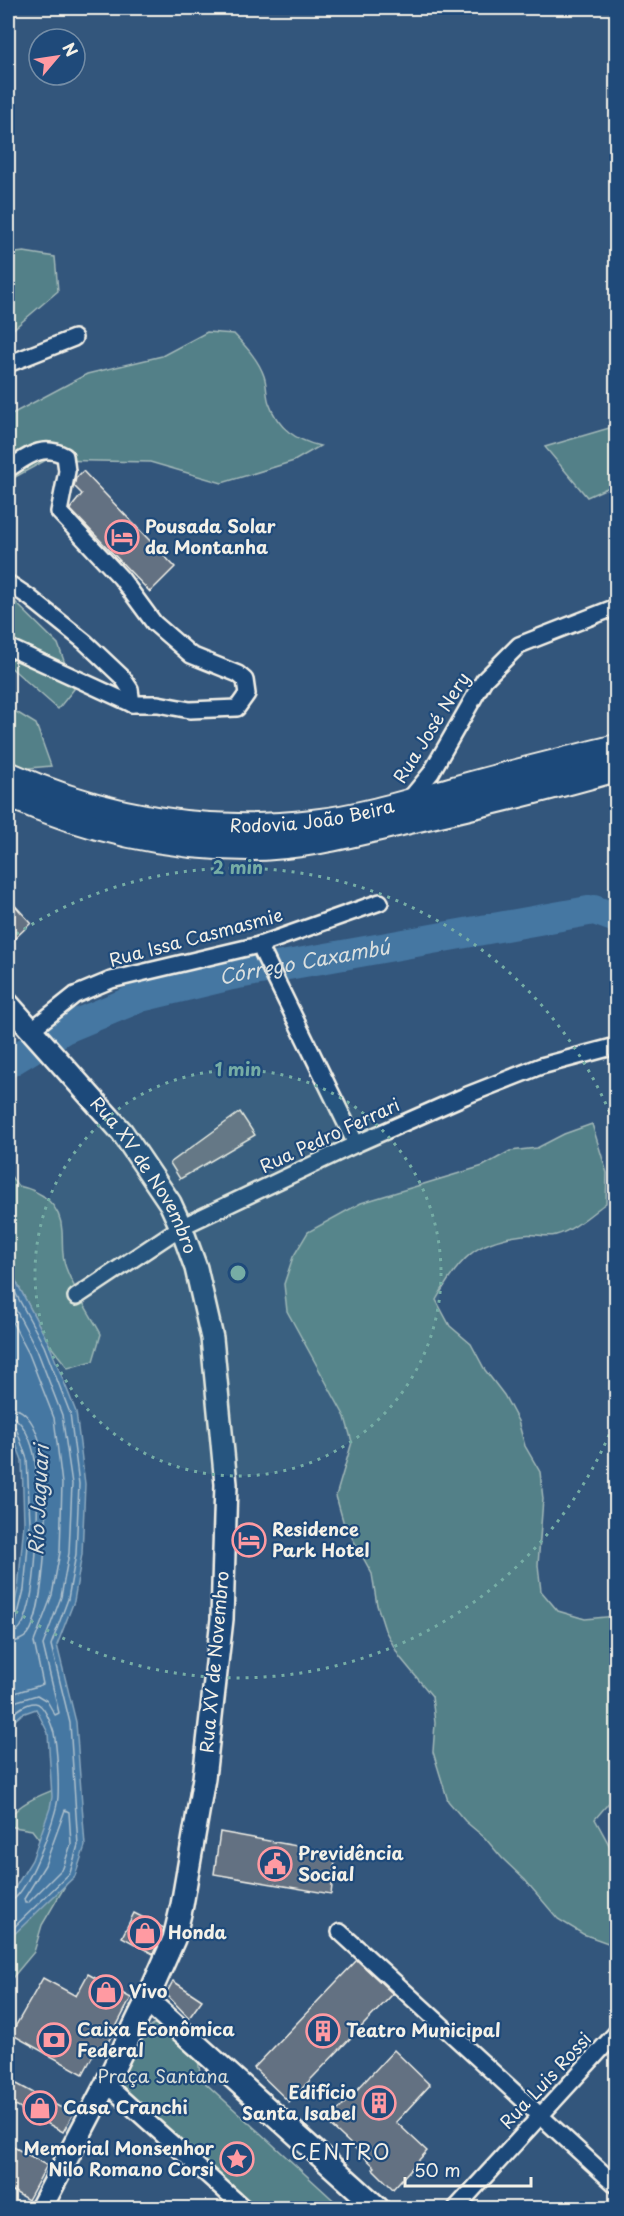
<svg xmlns="http://www.w3.org/2000/svg" width="624" height="2216" viewBox="0 0 624 2216" font-family="'Playpen Sans',sans-serif">
<rect width="100%" height="100%" fill="#33567c"/>
<filter id="ink" filterUnits="userSpaceOnUse"><feTurbulence type="fractalNoise" baseFrequency=".0167" numOctaves="2"/><feDisplacementMap in="SourceGraphic" scale="12" xChannelSelector="R" yChannelSelector="G"/><feConvolveMatrix kernelMatrix="1 2 1 2 8 2 1 2 1" color-interpolation-filters="sRGB"/></filter>
<g filter="url(#ink)">
<g fill="#528088" stroke="#a3b8b8" stroke-width="1.5">
<path d="M24 252 55 257 58 291 11 331H8V254Z"/>
<path d="M207 332 234 334C246 347 258 359 264 376 267 384 266 395 269 403 278 429 296 440 320 446L294 461 222 483 150 462 46 460 8 481V416L87 374 162 356Z"/>
<path d="M616 426V484L587 497 545 447Z"/>
<path d="M8 595 58 644 74 689 58 709 8 665Z"/>
<path d="M8 707 36 724 51 766 8 770Z"/>
<path d="M592 1124 607 1173 606 1203C592 1213 573 1231 556 1235 546 1238 534 1233 523 1235 475 1241 459 1259 436 1300L450 1326 471 1344 485 1370 504 1395 518 1421 525 1446 540 1472 543 1499 538 1565 541 1591 558 1611 585 1619 616 1616V1800L612 1799 595 1819 612 1850 616 1854V1946L583 1934 558 1919 525 1880 502 1858 485 1838 465 1821 448 1801 433 1752 435 1723 432 1696 399 1656 385 1630 377 1605 372 1574 343 1521 336 1496 352 1442 345 1417 287 1311 284 1284 293 1257 308 1232 361 1203 483 1166 510 1151 537 1148 564 1134Z"/>
<path d="M8 1165 9 1174 18 1186C41 1190 61 1205 62 1231 63 1244 61 1256 66 1268 74 1290 89 1312 101 1334L93 1361 68 1368 49 1344 8 1266Z"/>
<path d="M74 1782 72 1874 42 1925 34 1952 8 1983V1933L49 1852 32 1830 8 1826C8 1803 55 1790 74 1782Z"/>
<path d="M154 2024 158 2025 198 2060 201 2079 342 2208H255L119 2086V2080L150 2027Z"/>
</g>
<path fill="#4577a2" stroke="#8ba8be" stroke-width="1.5" d="M8 1266 49 1344 76 1412 85 1484 82 1554 74 1601 57 1645 76 1722 85 1846 75 1876 8 1940V1899L32 1860 50 1808 52 1797 48 1733 36 1709 22 1714 8 1726V1630L18 1589 24 1523 22 1460 8 1423Z"/>
<g fill="none" stroke-linecap="round" stroke-linejoin="round">
<g stroke="#aec0cc" stroke-width="1.5">
<path d="M8 1279 44 1346 70 1413 79 1484 76 1554 68 1599 51 1645 70 1723 78 1845 70 1873 8 1933"/>
<path d="M8 1295 37 1350 62 1415 72 1484 69 1553 61 1597 43 1645 59 1713 55 1715 47 1701 37 1695 17 1701 8 1708"/>
<path d="M8 1314 29 1354 54 1418 62 1484 60 1552 52 1595 34 1642 43 1684C33 1689 19 1689 8 1697"/>
<path d="M8 1407C31 1408 39 1436 43 1455 50 1485 46 1611 28 1634 23 1640 16 1642 8 1643"/>
<path d="M8 1416C23 1417 33 1445 35 1460 39 1491 40 1612 17 1631L8 1634"/>
<path d="M8 1424 16 1428 27 1459 30 1523 24 1590 16 1622 12 1625 8 1626"/>
<path d="M8 1718C15 1712 25 1703 35 1703 44 1703 52 1726 54 1733 57 1748 59 1781 58 1797 57 1816 26 1900 8 1902"/>
<path d="M65 1810 69 1812 71 1844 63 1868 28 1903H25L24 1899 45 1865Z"/>
</g>
<path stroke="#4577a2" stroke-width="30" id="s1" d="M8 1063 64 1029 141 997 232 975 594 910 616 918"/>
</g>
<g fill="#637182" stroke="#f4f1e8" stroke-width="1.5">
<path d="M83 471 175 567 150 592 70 509 82 494 74 486 76 478Z"/>
<path d="M8 898 31 923 8 945Z"/>
<path d="M240 1112 255 1135 180 1179 170 1163Z"/>
<path d="M220 1832 336 1853 331 1894 214 1874Z"/>
<path d="M134 1913 164 1928 153 1954 122 1937Z"/>
<path d="M357 1960 393 1994 289 2102 254 2068Z"/>
<path d="M88 1974 131 1998 104 2050 98 2046 83 2074 11 2034 43 1978 76 1996Z"/>
<path d="M173 1981 202 2000 189 2018 166 1994Z"/>
<path d="M394 2050 430 2085 396 2122 427 2151 393 2189 373 2169 375 2167 327 2122Z"/>
<path d="M15 2083 73 2114 63 2132 8 2102Z"/>
<path d="M8 2144 47 2165 28 2200 8 2188Z"/>
</g>
<g fill="none" stroke-linecap="round" stroke-linejoin="round">
<defs>
<g id="street">
<path d="M8 364 74 338"/>
<path d="M8 469C27 457 42 443 65 456L67 471 59 512 121 578 154 623 191 655 238 674 245 680 247 694 237 708 190 710 158 704H132L8 647"/>
<path d="M8 583 29 597 85 642 122 677 130 689 132 704"/>
<path d="M408 801 431 773 484 680 519 645 616 607"/>
<path d="M259 945 356 1144"/>
<path d="M31 1030 75 995 111 980 259 945 380 902"/>
<path d="M76 1297 181 1227 356 1144 465 1096 541 1066 616 1046"/>
<path d="M340 1932 616 2185"/>
<path d="M106 2084 244 2208"/>
<path d="M456 2208 616 2033"/>
</g>
<g id="secondary">
<path id="s2" d="M8 1004 122 1132 170 1203 181 1227 196 1268 212 1338 226 1484 222 1619 204 1778 182 1905 174 1939 147 2000 106 2084 41 2208"/>
<path d="M147 2000 378 2208"/>
</g>
<g id="primary">
<path id="s3" d="M8 774C104 817 207 835 313 822 359 817 405 803 450 790 505 774 561 761 616 747"/>
<path d="M8 795C85 829 164 848 249 848 302 848 354 834 405 822 476 806 547 789 616 769"/>
</g>
</defs>
<use href="#street" stroke="#f4f1e8" stroke-width="20"/>
<use href="#secondary" stroke="#f4f1e8" stroke-width="26"/>
<use href="#primary" stroke="#f4f1e8" stroke-width="28"/>
<use href="#street" stroke="#1f4a7a" stroke-width="15"/>
<use href="#secondary" stroke="#1f4a7a" stroke-width="21"/>
<use href="#primary" stroke="#1f4a7a" stroke-width="24"/>
</g>
</g>
<circle cx="238" cy="1273" r="203" fill="#76ada5" fill-opacity=".12"/>
<g fill="none" stroke="#76ada5" stroke-width="3" stroke-dasharray="3 6">
<circle cx="238" cy="1273" r="203"/>
<path d="M616 1418A405 405 0 0 1 9 1607M9 939A405 405 0 0 1 616 1128"/>
</g>
<defs>
<symbol id="hotel-ring" viewBox="-11 -11 22 22"><circle r="9.5" fill="#1f4a7a" stroke="#ff9aa2" stroke-width="1.5"/><path d="M-6-4.5h1.5V1H6V5H4.5V3h-9V5H-6ZM-4 0a1.8 1.8 0 1 1 3.6 0ZM.5 0V-2.5h3Q6-2.5 6 0Z" fill="#ff9aa2"/></symbol>
<symbol id="civic-ring" viewBox="-11 -11 22 22"><circle r="9.5" fill="#1f4a7a" stroke="#ff9aa2" stroke-width="1.5"/><path d="M-.6-6.5H3V-4.5H.6V-3L4-1V1h2V6H-6V1h2V-1L-.6-3ZM-1.2 2.5V6h2.4V2.5Z" fill="#ff9aa2"/></symbol>
<symbol id="shop-ring" viewBox="-11 -11 22 22"><circle r="9.5" fill="#1f4a7a" stroke="#ff9aa2" stroke-width="1.5"/><path d="M-5-2.5h2.3a2.7 3.5 0 0 1 5.4 0H5L5.5 6h-11ZM-1.5-2.5h3a1.5 2.3 0 0 0-3 0Z" fill="#ff9aa2"/></symbol>
<symbol id="building-ring" viewBox="-11 -11 22 22"><circle r="9.5" fill="#1f4a7a" stroke="#ff9aa2" stroke-width="1.5"/><path d="M-4-6H4V6H1V3H-1V6H-4ZM-2.5-4.3h1.7v1.8h-1.7ZM.8-4.3h1.7v1.8H.8ZM-2.5-1h1.7V.8h-1.7ZM.8-1h1.7V.8H.8Z" fill="#ff9aa2"/></symbol>
<symbol id="bank-ring" viewBox="-11 -11 22 22"><circle r="9.5" fill="#1f4a7a" stroke="#ff9aa2" stroke-width="1.5"/><path d="M-6-4H6V4H-6ZM0-2.3a2.3 2.3 0 1 0 0 4.6a2.3 2.3 0 1 0 0-4.6Z" fill="#ff9aa2"/></symbol>
<symbol id="sight-ring" viewBox="-11 -11 22 22"><circle r="9.5" fill="#1f4a7a" stroke="#ff9aa2" stroke-width="1.5"/><path d="M0-6L1.8-2.2L6-1.7L2.9 1.2L3.7 5.4L0 3.3L-3.7 5.4L-2.9 1.2L-6-1.7L-1.8-2.2Z" fill="#ff9aa2"/></symbol>
</defs>
<g fill-rule="evenodd">
<use href="#hotel-ring" x="103" y="518" width="38" height="38"/>
<use href="#hotel-ring" x="230" y="1521" width="38" height="38"/>
<use href="#civic-ring" x="256" y="1845" width="38" height="38"/>
<use href="#shop-ring" x="126" y="1914" width="38" height="38"/>
<use href="#shop-ring" x="87" y="1973" width="38" height="38"/>
<use href="#building-ring" x="304" y="2012" width="38" height="38"/>
<use href="#bank-ring" x="35" y="2021" width="38" height="38"/>
<use href="#building-ring" x="360" y="2084" width="38" height="38"/>
<use href="#shop-ring" x="21" y="2089" width="38" height="38"/>
<use href="#sight-ring" x="218" y="2140" width="38" height="38"/>
</g>
<g text-anchor="middle" stroke-width="4.5" stroke-linejoin="round" paint-order="stroke">
<g font-size="18" font-weight="bold" fill="#f4f1e8" stroke="#1f4a7a" text-anchor="start">
<text x="145" y="533">Pousada Solar<tspan x="145" dy="21">da Montanha</tspan></text>
<text x="272" y="1536">Residence<tspan x="272" dy="21">Park Hotel</tspan></text>
<text x="298" y="1860">Previdência<tspan x="298" dy="21">Social</tspan></text>
<text x="168" y="1939">Honda</text>
<text x="129" y="1998">Vivo</text>
<text x="77" y="2036">Caixa Econômica<tspan x="77" dy="21">Federal</tspan></text>
<text x="346" y="2037">Teatro Municipal</text>
<text x="356" y="2099" text-anchor="end">Edifício<tspan x="356" dy="21">Santa Isabel</tspan></text>
<text x="63" y="2114">Casa Cranchi</text>
<text x="214" y="2155" text-anchor="end">Memorial Monsenhor<tspan x="214" dy="21">Nilo Romano Corsi</tspan></text>
</g>
<g font-size="18" fill="#f4f1e8" stroke="#1f4a7a">
<text transform="translate(432 728) rotate(-58)" y="6">Rua José Nery</text>
<text dy="6" stroke="none"><textPath href="#s3" startOffset="312">Rodovia João Beira</textPath></text>
<text transform="translate(196 938) rotate(-15)" y="6">Rua Issa Casmasmie</text>
<text transform="translate(330 1136) rotate(-25)" y="6">Rua Pedro Ferrari</text>
<text dy="6" stroke="none"><textPath href="#s2" startOffset="220">Rua XV de Novembro</textPath></text>
<text transform="translate(215 1662) rotate(-85)" y="6">Rua XV de Novembro</text>
<text transform="translate(546 2081) rotate(-47)" y="6">Rua Luis Rossi</text>
</g>
<g font-size="18" fill="#dce0da" stroke="#1f4a7a">
<text x="163" y="2083">Praça Santana</text>
</g>
<g font-size="20" font-style="italic" fill="#dadfde" stroke="#1f4a7a">
<text dy="7" stroke="none"><textPath href="#s1" startOffset="316">Córrego Caxambú</textPath></text>
<text transform="translate(39 1500) rotate(-87)" y="7">Rio Jaguari</text>
</g>
<g font-size="21" letter-spacing="1.5" fill="#f4f1e8" stroke="#1f4a7a">
<text x="341" y="2160">CENTRO</text>
</g>
</g>
<circle cx="238" cy="1273" r="9" fill="#76ada5" stroke="#1f4a7a" stroke-width="3"/>
<g font-size="18" text-anchor="middle" font-weight="bold" fill="#76ada5" stroke="#1f4a7a" stroke-width="4.5" stroke-linejoin="round" paint-order="stroke">
<text x="238" y="874">2 min</text>
<text x="238" y="1076">1 min</text>
</g>
<rect width="624" height="2216" fill="none" stroke="#1f4a7a" stroke-width="30"/>
<rect x="15" y="15" width="594" height="2186" fill="none" stroke="#f4f1e8" stroke-width="2" filter="url(#ink)"/>
<g transform="translate(57 57) rotate(61)"><circle r="28" fill="#1f4a7a" stroke="#748da6" stroke-width="1.5"/>
<path d="M0-4.5L10 22L0 15L-10 22Z" fill="#ff9aa2"/>
<text y="-9" font-size="16" font-weight="bold" text-anchor="middle" fill="#f4f1e8">N</text>
</g>
<path d="M405 2177v9h126v-9" fill="none" stroke="#f4f1e8" stroke-width="3"/>
<text x="414" y="2177" font-size="18" fill="#f4f1e8" stroke="#1f4a7a" stroke-width="4.5" paint-order="stroke">50 m</text>
</svg>
